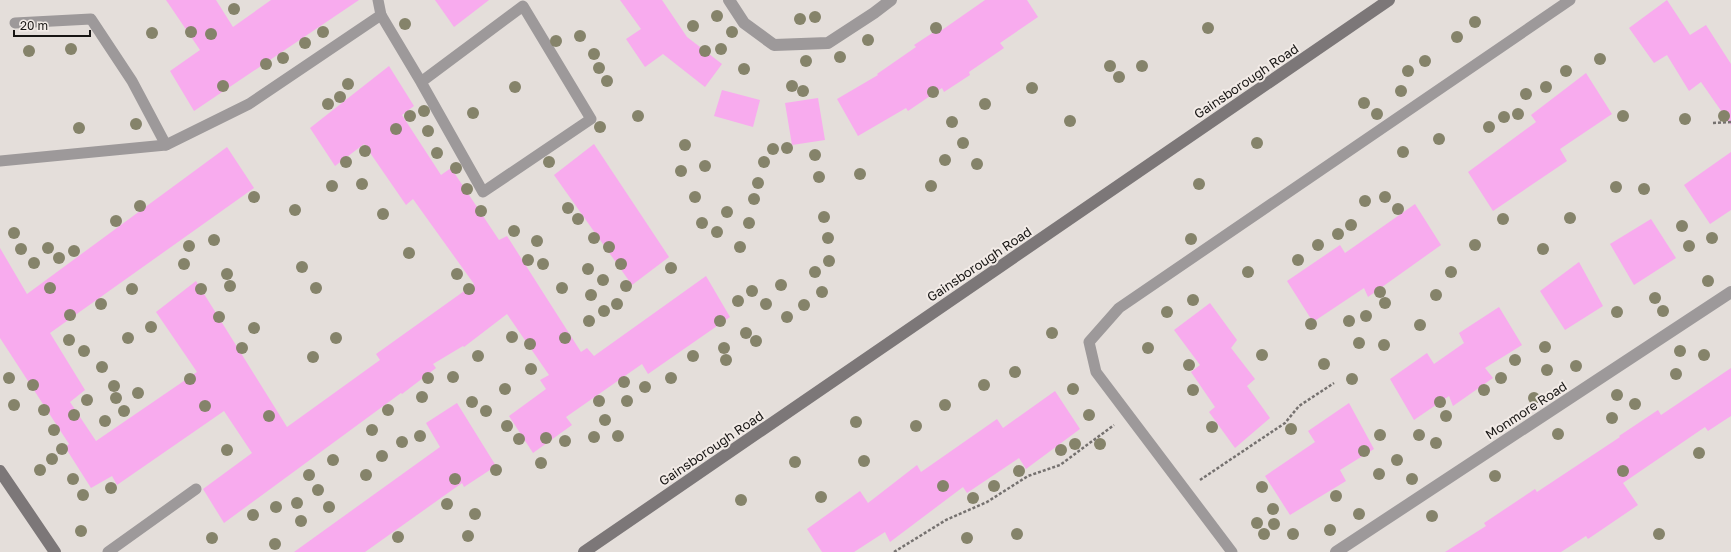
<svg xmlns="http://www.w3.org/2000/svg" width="1731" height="552" viewBox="0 0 1731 552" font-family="'Golos Text',sans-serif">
<rect width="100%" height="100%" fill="#e4deda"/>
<g fill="#f8abee">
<path d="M166 0H216L233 27 271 0H359L194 111 170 71 200 50Z"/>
<path d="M435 0H489L454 27Z"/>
<path d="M620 0H662L687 37 722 64 705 87 663 54 645 67 626 39 641 29Z"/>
<path d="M985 0H1027L1038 17 1000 43 1004 48 969 72 970 75 944 92 942 88 908 111 906 108 858 136 837 99 878 75 877 74 916 47 914 45 940 28 942 30Z"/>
<path d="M1667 0 1690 35 1706 25 1731 64V125L1701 82 1689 91 1667 55 1654 63 1629 28Z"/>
<path d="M389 66 414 106 402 115 441 175 451 168 499 240 507 236 581 352 587 348 594 356 706 276 730 317 648 374 642 364 566 417 572 425 533 453 509 416 546 389 540 380 549 375 507 314 464 347 463 346 433 364 436 368 402 394 401 393 224 523 203 489 252 453 224 411 117 485 112 476 91 488 65 447 69 444 0 338V248L27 294 227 147 254 188 50 333 85 390 70 402 96 441 197 372 156 312 196 281 287 427 380 360 376 354 474 284 413 199 406 205 364 144 335 166 310 128Z"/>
<path d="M1586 73 1612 114 1560 149 1567 161 1493 211 1468 172 1536 122 1531 115Z"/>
<path d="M722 90 760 100 753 127 714 116Z"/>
<path d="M818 98 825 140 792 145 785 103Z"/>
<path d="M594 144 669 257 632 285 554 175Z"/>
<path d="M1731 152V210L1710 224 1684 185Z"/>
<path d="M1415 204 1441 245 1368 297 1364 288 1313 322 1287 281 1340 245 1345 253Z"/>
<path d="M1651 219 1676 258 1634 285 1610 244Z"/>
<path d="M1579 262 1603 306 1565 330 1540 291Z"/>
<path d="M1210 303 1237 340 1231 348 1255 379 1247 386 1270 418 1235 448 1209 412 1215 407 1191 372 1200 365 1174 330Z"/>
<path d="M1499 307 1522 345 1485 368 1493 378 1453 406 1449 396 1414 420 1390 379 1427 353 1434 364 1464 343 1459 333Z"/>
<path d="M1731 368V416L1708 431 1705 427 1623 483 1638 505 1588 539 1586 536 1561 552H1445L1486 526 1484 523 1535 489 1537 492 1620 437 1619 436 1658 410 1661 415Z"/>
<path d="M1055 391 1080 429 1026 469 1019 458 967 493 963 487 890 542 885 532 854 552H822L807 529 860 491 868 503 917 465 921 472 997 419 1003 428Z"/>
<path d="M457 403 496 466 464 487 462 483 365 552H294L440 447 426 423Z"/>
<path d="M1349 403 1374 449 1340 470 1346 481 1290 515 1265 476 1315 442 1308 431Z"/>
</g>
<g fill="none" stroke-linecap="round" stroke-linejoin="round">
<g stroke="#75716f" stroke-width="2.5" stroke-dasharray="3 2" stroke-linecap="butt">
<path d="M1713 123 1731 122"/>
<path d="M1200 480 1285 423 1299 406 1334 383"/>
<path d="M894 552 946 520 987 502 1028 476 1060 465 1114 425"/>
</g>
<g stroke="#9d999a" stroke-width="11">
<path d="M381 15 421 82 483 192 591 119 523 6 421 82"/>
<path d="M15 23 91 19 132 81 166 145"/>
<path d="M0 161 166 145 249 104 381 15 378 0"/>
<path d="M108 552 196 489"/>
<path d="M1232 552 1096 372 1089 342 1119 308 1570 0"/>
</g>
<g stroke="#9d999a" stroke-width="12">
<path d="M729 0 744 23 774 45 828 43 874 13 891 0"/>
<path d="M1336 552 1731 292"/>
</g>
<g stroke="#7c7778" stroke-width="12">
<path d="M0 471 55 552"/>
<path d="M584 552 1389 0"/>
</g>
</g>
<g fill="#85836a">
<circle cx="234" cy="9" r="6"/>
<circle cx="717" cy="16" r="6"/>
<circle cx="815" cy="17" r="6"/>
<circle cx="800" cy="19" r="6"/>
<circle cx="1475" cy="22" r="6"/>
<circle cx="405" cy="24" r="6"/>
<circle cx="693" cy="26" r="6"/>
<circle cx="936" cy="28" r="6"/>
<circle cx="1208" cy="28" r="6"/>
<circle cx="191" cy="32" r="6"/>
<circle cx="323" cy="32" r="6"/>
<circle cx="732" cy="32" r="6"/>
<circle cx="152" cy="33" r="6"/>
<circle cx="211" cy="34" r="6"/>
<circle cx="580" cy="36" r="6"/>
<circle cx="1457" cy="37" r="6"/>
<circle cx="868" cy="40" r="6"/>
<circle cx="556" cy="41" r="6"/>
<circle cx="305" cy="43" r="6"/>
<circle cx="71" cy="49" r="6"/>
<circle cx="721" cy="49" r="6"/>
<circle cx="29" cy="51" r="6"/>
<circle cx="705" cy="51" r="6"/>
<circle cx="594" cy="54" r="6"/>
<circle cx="840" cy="57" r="6"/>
<circle cx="283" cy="58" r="6"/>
<circle cx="1600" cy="59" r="6"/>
<circle cx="806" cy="61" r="6"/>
<circle cx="1425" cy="61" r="6"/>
<circle cx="266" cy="64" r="6"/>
<circle cx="1110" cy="66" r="6"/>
<circle cx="1142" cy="66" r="6"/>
<circle cx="599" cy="68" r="6"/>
<circle cx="744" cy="69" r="6"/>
<circle cx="1408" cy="71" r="6"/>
<circle cx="1566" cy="71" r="6"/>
<circle cx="1119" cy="77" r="6"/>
<circle cx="607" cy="81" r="6"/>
<circle cx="348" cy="84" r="6"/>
<circle cx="223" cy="86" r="6"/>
<circle cx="792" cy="86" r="6"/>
<circle cx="515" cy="87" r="6"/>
<circle cx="1546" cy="87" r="6"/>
<circle cx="1032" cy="88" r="6"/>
<circle cx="803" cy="91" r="6"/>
<circle cx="1401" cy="91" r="6"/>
<circle cx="933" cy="92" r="6"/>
<circle cx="1526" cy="94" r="6"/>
<circle cx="340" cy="97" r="6"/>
<circle cx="1364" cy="103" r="6"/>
<circle cx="328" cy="104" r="6"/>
<circle cx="985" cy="104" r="6"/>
<circle cx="424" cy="111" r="6"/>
<circle cx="473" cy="113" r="6"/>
<circle cx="1377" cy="114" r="6"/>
<circle cx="1518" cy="114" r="6"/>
<circle cx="410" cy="116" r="6"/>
<circle cx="638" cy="116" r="6"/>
<circle cx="1623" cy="116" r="6"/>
<circle cx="1724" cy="116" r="6"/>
<circle cx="1504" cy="117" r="6"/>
<circle cx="1685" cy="119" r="6"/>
<circle cx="1070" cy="121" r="6"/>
<circle cx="952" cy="122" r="6"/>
<circle cx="136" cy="124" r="6"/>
<circle cx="600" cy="127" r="6"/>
<circle cx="1489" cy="127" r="6"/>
<circle cx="79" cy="128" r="6"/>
<circle cx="396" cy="129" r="6"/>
<circle cx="428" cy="131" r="6"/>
<circle cx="1439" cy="139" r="6"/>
<circle cx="963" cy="143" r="6"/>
<circle cx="1257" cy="143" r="6"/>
<circle cx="685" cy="145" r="6"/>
<circle cx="787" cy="148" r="6"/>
<circle cx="773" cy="149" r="6"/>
<circle cx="365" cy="151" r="6"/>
<circle cx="1403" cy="152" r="6"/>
<circle cx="437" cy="153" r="6"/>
<circle cx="815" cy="155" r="6"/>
<circle cx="945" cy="160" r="6"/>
<circle cx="346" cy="162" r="6"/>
<circle cx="549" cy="162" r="6"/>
<circle cx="764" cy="162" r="6"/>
<circle cx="977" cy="164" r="6"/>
<circle cx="705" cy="166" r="6"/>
<circle cx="456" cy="168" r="6"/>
<circle cx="681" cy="171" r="6"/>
<circle cx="860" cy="174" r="6"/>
<circle cx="819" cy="177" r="6"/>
<circle cx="758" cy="183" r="6"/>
<circle cx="362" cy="184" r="6"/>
<circle cx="1199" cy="184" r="6"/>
<circle cx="332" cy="186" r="6"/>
<circle cx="931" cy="186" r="6"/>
<circle cx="1616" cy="187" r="6"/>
<circle cx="467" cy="189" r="6"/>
<circle cx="1644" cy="189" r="6"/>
<circle cx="254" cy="197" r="6"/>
<circle cx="695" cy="197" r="6"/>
<circle cx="1385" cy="197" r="6"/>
<circle cx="754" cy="199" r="6"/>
<circle cx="1365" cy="201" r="6"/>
<circle cx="140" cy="206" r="6"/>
<circle cx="568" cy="208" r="6"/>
<circle cx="1398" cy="209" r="6"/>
<circle cx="295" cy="210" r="6"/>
<circle cx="481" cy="211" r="6"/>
<circle cx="727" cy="212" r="6"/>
<circle cx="383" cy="214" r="6"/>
<circle cx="824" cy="217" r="6"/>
<circle cx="1570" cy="218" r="6"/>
<circle cx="578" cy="219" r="6"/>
<circle cx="1503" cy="219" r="6"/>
<circle cx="116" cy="221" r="6"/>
<circle cx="702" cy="223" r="6"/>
<circle cx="749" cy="223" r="6"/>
<circle cx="1351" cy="225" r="6"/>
<circle cx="1682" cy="226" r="6"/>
<circle cx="514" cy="231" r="6"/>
<circle cx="717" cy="232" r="6"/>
<circle cx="14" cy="233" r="6"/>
<circle cx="1338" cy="234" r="6"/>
<circle cx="594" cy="238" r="6"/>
<circle cx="828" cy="238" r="6"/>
<circle cx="1712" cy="238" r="6"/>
<circle cx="1191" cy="239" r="6"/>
<circle cx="214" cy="240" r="6"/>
<circle cx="537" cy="241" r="6"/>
<circle cx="1318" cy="245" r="6"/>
<circle cx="1475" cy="245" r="6"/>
<circle cx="189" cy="246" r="6"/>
<circle cx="1689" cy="246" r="6"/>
<circle cx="609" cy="247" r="6"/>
<circle cx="740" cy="247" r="6"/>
<circle cx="48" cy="248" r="6"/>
<circle cx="21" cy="249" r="6"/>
<circle cx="1543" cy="249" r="6"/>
<circle cx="74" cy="251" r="6"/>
<circle cx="409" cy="253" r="6"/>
<circle cx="59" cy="258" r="6"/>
<circle cx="528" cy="260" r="6"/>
<circle cx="1298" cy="260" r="6"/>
<circle cx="829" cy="261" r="6"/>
<circle cx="34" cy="263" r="6"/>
<circle cx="184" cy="264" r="6"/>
<circle cx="543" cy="264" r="6"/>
<circle cx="621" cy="264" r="6"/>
<circle cx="302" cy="267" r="6"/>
<circle cx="671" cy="268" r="6"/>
<circle cx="588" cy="269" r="6"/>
<circle cx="815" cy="272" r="6"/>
<circle cx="1248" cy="272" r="6"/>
<circle cx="1451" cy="272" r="6"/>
<circle cx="227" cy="274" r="6"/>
<circle cx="457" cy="274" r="6"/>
<circle cx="603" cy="280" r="6"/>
<circle cx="1708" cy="281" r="6"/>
<circle cx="781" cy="285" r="6"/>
<circle cx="230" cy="286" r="6"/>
<circle cx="626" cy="286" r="6"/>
<circle cx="50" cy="288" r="6"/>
<circle cx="316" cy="288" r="6"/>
<circle cx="562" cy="288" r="6"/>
<circle cx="132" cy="289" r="6"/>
<circle cx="201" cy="289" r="6"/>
<circle cx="469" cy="289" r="6"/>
<circle cx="752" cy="291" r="6"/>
<circle cx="822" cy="292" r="6"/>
<circle cx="1380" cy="292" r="6"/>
<circle cx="591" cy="295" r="6"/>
<circle cx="1436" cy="295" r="6"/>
<circle cx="1655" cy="298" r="6"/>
<circle cx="1193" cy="300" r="6"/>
<circle cx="738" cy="301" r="6"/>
<circle cx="1385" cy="303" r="6"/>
<circle cx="101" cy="304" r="6"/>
<circle cx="617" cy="304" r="6"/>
<circle cx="766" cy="304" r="6"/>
<circle cx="804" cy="305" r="6"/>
<circle cx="604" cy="311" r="6"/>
<circle cx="1663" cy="311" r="6"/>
<circle cx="1167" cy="312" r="6"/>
<circle cx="1617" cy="312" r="6"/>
<circle cx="70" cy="315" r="6"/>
<circle cx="1366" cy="316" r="6"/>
<circle cx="219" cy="317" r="6"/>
<circle cx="787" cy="317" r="6"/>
<circle cx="589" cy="321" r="6"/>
<circle cx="720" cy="321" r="6"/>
<circle cx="1349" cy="321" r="6"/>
<circle cx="1311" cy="324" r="6"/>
<circle cx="1420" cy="325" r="6"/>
<circle cx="151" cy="327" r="6"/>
<circle cx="254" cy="328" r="6"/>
<circle cx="746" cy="333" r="6"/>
<circle cx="1052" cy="333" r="6"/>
<circle cx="512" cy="337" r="6"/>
<circle cx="128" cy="338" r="6"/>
<circle cx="336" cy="338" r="6"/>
<circle cx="565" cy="338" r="6"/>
<circle cx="69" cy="340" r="6"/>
<circle cx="756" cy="341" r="6"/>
<circle cx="1359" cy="343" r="6"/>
<circle cx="530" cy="344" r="6"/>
<circle cx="1384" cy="345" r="6"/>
<circle cx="1545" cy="347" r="6"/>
<circle cx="242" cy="348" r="6"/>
<circle cx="724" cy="348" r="6"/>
<circle cx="1148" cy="348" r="6"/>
<circle cx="84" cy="351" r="6"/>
<circle cx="1680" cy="351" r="6"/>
<circle cx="1262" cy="355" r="6"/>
<circle cx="1704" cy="355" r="6"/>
<circle cx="478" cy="356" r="6"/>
<circle cx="693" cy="356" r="6"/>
<circle cx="313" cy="357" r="6"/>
<circle cx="726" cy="360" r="6"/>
<circle cx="1515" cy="360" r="6"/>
<circle cx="1324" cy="364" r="6"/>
<circle cx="1189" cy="365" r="6"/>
<circle cx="1576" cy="366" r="6"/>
<circle cx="102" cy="367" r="6"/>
<circle cx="531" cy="369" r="6"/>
<circle cx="1547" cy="370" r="6"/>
<circle cx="1015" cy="372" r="6"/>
<circle cx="1676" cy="374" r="6"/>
<circle cx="453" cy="377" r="6"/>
<circle cx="9" cy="378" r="6"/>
<circle cx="428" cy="378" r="6"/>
<circle cx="671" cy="378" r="6"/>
<circle cx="1501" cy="378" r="6"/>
<circle cx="190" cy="379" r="6"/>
<circle cx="1352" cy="379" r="6"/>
<circle cx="624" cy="382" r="6"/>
<circle cx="33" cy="385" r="6"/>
<circle cx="984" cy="385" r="6"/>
<circle cx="114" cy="386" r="6"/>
<circle cx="645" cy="387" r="6"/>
<circle cx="505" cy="389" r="6"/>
<circle cx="1073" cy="389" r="6"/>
<circle cx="1193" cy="390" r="6"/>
<circle cx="1484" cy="390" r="6"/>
<circle cx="138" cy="393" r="6"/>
<circle cx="1617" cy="395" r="6"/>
<circle cx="422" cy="397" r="6"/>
<circle cx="116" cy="398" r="6"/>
<circle cx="1534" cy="398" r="6"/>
<circle cx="87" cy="400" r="6"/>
<circle cx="599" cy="401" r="6"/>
<circle cx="627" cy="401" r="6"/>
<circle cx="472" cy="402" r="6"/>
<circle cx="1440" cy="402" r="6"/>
<circle cx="1635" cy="404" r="6"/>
<circle cx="14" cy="405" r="6"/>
<circle cx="945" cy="405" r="6"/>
<circle cx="205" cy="406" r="6"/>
<circle cx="44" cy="410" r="6"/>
<circle cx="388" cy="410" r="6"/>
<circle cx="124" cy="411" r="6"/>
<circle cx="486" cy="411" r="6"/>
<circle cx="74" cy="415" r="6"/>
<circle cx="1089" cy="415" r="6"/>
<circle cx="269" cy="416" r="6"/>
<circle cx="1446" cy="416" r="6"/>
<circle cx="1612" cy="418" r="6"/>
<circle cx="605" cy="420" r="6"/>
<circle cx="105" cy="421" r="6"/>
<circle cx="856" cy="422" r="6"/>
<circle cx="507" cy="426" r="6"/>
<circle cx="916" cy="426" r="6"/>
<circle cx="1212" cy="427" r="6"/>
<circle cx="1291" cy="429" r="6"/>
<circle cx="54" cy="430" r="6"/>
<circle cx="372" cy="430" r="6"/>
<circle cx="1558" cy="434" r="6"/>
<circle cx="1380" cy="435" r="6"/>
<circle cx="1419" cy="435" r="6"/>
<circle cx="420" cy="436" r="6"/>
<circle cx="618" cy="436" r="6"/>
<circle cx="594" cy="437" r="6"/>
<circle cx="546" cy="438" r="6"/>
<circle cx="519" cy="439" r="6"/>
<circle cx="565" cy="441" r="6"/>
<circle cx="402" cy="442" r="6"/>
<circle cx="1436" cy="443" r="6"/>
<circle cx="1075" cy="444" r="6"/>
<circle cx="1100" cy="444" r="6"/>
<circle cx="62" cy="449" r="6"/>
<circle cx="227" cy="450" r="6"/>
<circle cx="1061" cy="450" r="6"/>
<circle cx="1364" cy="451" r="6"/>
<circle cx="1699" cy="453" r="6"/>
<circle cx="382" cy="456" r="6"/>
<circle cx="52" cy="459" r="6"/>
<circle cx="333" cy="460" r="6"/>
<circle cx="1397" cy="460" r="6"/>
<circle cx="864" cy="461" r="6"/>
<circle cx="795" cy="462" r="6"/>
<circle cx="541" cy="463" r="6"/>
<circle cx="40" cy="470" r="6"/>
<circle cx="496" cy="470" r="6"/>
<circle cx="1019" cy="471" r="6"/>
<circle cx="1623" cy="471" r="6"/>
<circle cx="1379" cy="474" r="6"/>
<circle cx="309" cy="475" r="6"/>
<circle cx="366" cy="475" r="6"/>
<circle cx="1495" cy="476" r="6"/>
<circle cx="73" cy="479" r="6"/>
<circle cx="455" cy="479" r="6"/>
<circle cx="1412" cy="479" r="6"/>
<circle cx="943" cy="486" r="6"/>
<circle cx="994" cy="486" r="6"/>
<circle cx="1262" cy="487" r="6"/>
<circle cx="111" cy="488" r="6"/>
<circle cx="318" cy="490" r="6"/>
<circle cx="83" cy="495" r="6"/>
<circle cx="1336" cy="496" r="6"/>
<circle cx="821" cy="497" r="6"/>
<circle cx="973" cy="498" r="6"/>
<circle cx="741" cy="500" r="6"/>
<circle cx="297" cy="503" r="6"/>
<circle cx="447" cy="504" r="6"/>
<circle cx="276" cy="507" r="6"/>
<circle cx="329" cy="507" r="6"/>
<circle cx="1273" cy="509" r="6"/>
<circle cx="475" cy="514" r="6"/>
<circle cx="1359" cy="514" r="6"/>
<circle cx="253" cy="515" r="6"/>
<circle cx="1432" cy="516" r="6"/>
<circle cx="301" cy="521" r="6"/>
<circle cx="1257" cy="523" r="6"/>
<circle cx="1274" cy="524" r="6"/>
<circle cx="1330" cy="530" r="6"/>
<circle cx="81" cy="531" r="6"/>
<circle cx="1017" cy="534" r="6"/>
<circle cx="1264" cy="534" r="6"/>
<circle cx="1293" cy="534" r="6"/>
<circle cx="1659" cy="534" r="6"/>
<circle cx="468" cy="536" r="6"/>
<circle cx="398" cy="537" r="6"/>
<circle cx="212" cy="538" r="6"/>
<circle cx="967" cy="538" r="6"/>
<circle cx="275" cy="544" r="6"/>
</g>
<g text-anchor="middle" stroke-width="4" stroke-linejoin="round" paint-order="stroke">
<g font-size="13" fill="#171513" stroke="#f2ebe7">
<text transform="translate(1246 81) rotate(-34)" y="5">Gainsborough Road</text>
<text transform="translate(979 264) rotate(-34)" y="5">Gainsborough Road</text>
<text transform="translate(1526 410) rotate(-33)" y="5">Monmore Road</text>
<text transform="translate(711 448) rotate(-34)" y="5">Gainsborough Road</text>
</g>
</g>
<path d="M14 30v6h76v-6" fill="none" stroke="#171513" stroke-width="2"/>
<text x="20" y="30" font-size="12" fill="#171513" stroke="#f2ebe7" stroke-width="3" paint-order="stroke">20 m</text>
</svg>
